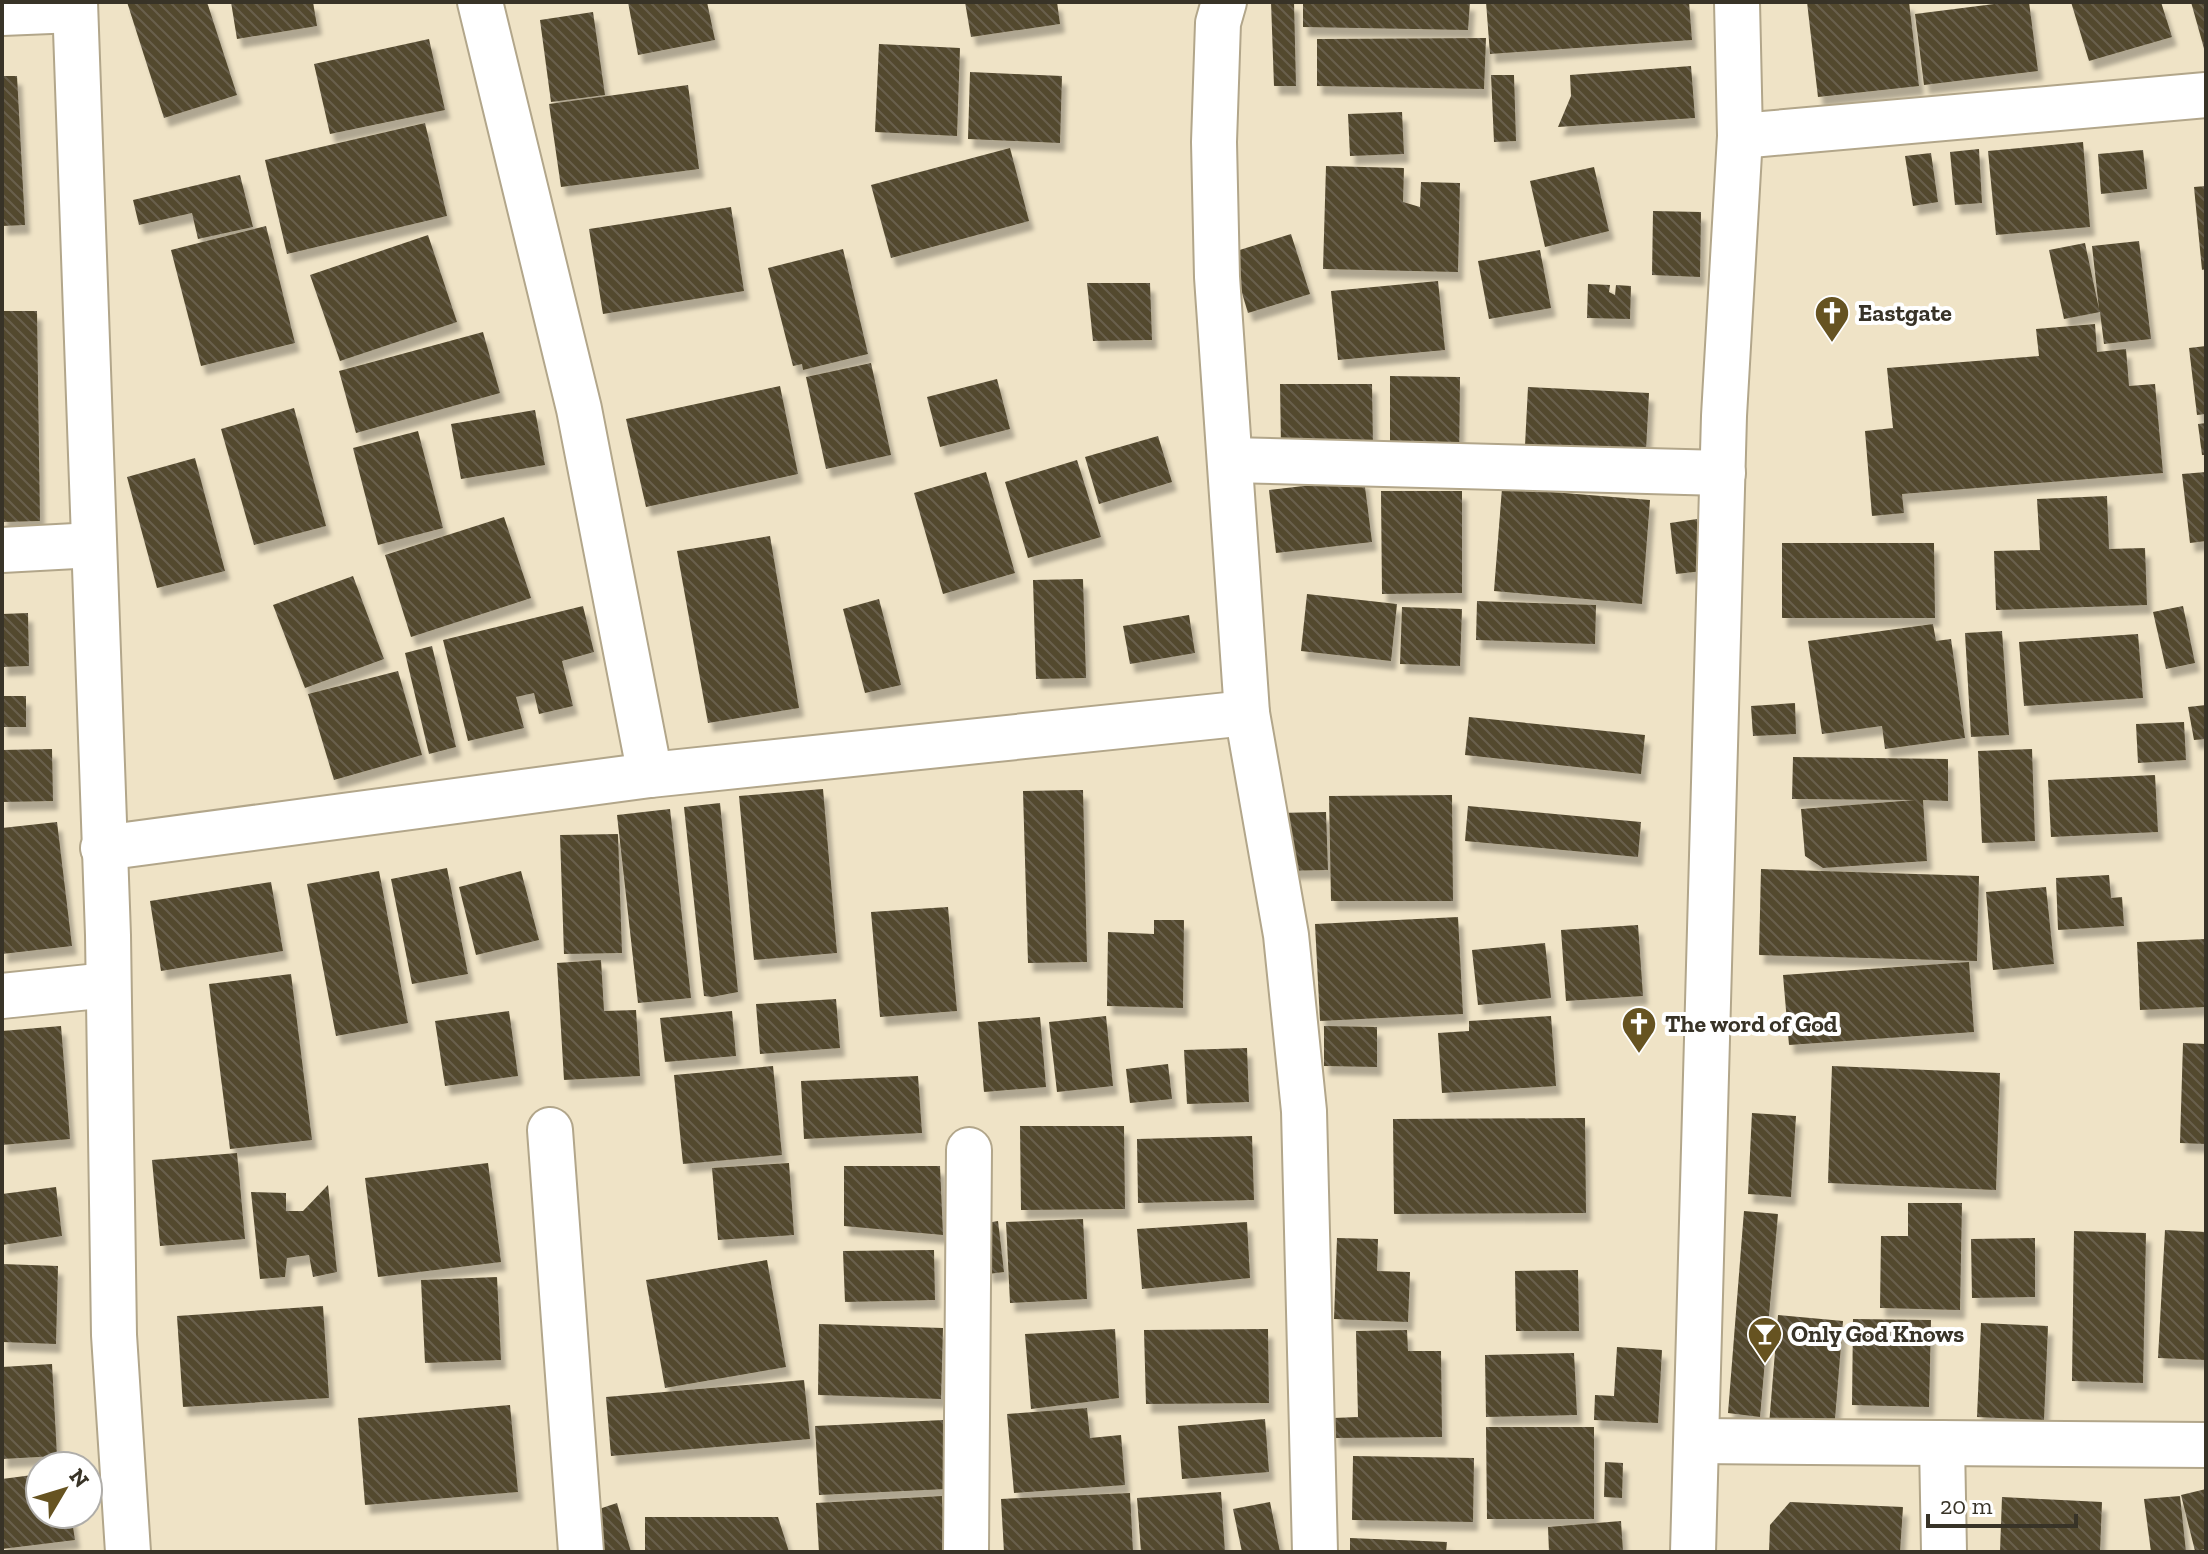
<svg xmlns="http://www.w3.org/2000/svg" width="2208" height="1554" viewBox="0 0 2208 1554" font-family="'Zilla Slab',serif">
<defs>
<pattern id="building-back-hatch" width="6" height="6" patternUnits="userSpaceOnUse" patternTransform="scale(2)"><rect width="6" height="6" fill="#53482f"/><path d="M-1 5l2 2M0 0l6 6M5-1l2 2" fill="none" stroke="#69604c"/></pattern>
<filter id="shadow"><feDropShadow dx="5" dy="9" stdDeviation="2" flood-color="#0004"/></filter>
</defs>
<rect width="100%" height="100%" fill="#efe3c6"/>
<g fill="url(#building-back-hatch)" filter="url(#shadow)">
<path d="M127 2H207L237 95 164 118Z"/>
<path d="M231 2H313L317 26 237 39Z"/>
<path d="M628 2H707L715 40 638 55Z"/>
<path d="M965 2H1057L1060 24 971 37Z"/>
<path d="M1271 2H1294L1296 86H1274Z"/>
<path d="M1303 2H1470L1468 30 1303 27Z"/>
<path d="M1486 2H1689L1692 40 1490 54Z"/>
<path d="M1807 2H1909L1919 86 1818 97Z"/>
<path d="M2010 2H2029L2038 71 1924 85 1915 14Z"/>
<path d="M2071 2H2161L2172 37 2089 61Z"/>
<path d="M2191 2H2206V51L2205 52Z"/>
<path d="M593 12 605 95 551 102 540 20Z"/>
<path d="M1486 38 1484 89 1317 86V39Z"/>
<path d="M429 39 445 110 330 134 314 64Z"/>
<path d="M879 44 960 48 957 136 875 132Z"/>
<path d="M1691 66 1695 118 1558 127 1571 96 1570 75Z"/>
<path d="M970 72 1062 76 1060 143 968 139Z"/>
<path d="M1491 75H1514L1516 141 1494 142Z"/>
<path d="M2 76H17L25 225 2 226Z"/>
<path d="M688 85 699 169 561 187 549 104Z"/>
<path d="M1402 112 1404 154 1350 156 1348 114Z"/>
<path d="M425 123 447 216 287 254 265 160Z"/>
<path d="M2083 142 2090 227 1996 235 1988 151Z"/>
<path d="M1010 148 1029 221 891 258 871 185Z"/>
<path d="M1979 149 1982 203 1955 205 1950 152Z"/>
<path d="M2143 150 2147 189 2101 194 2098 154Z"/>
<path d="M1931 153 1938 202 1913 206 1905 156Z"/>
<path d="M1326 166 1404 168 1403 202 1420 207 1421 182 1460 183 1458 272 1323 269Z"/>
<path d="M1594 167 1609 231 1545 247 1530 181Z"/>
<path d="M240 175 253 227 198 239 192 213 139 225 133 200Z"/>
<path d="M2206 186V269L2202 270 2194 187Z"/>
<path d="M731 207 744 291 603 314 589 229Z"/>
<path d="M1653 211 1701 212 1700 277 1652 275Z"/>
<path d="M266 226 295 343 201 366 171 250Z"/>
<path d="M1291 234 1310 294 1248 313 1230 253Z"/>
<path d="M428 235 457 322 340 361 310 275Z"/>
<path d="M2139 241 2151 339 2104 344 2100 312 2064 319 2049 250 2085 243 2099 309 2092 246Z"/>
<path d="M843 249 868 354 803 370 802 364 793 366 768 268Z"/>
<path d="M1540 250 1551 308 1489 319 1478 261Z"/>
<path d="M1438 281 1445 350 1338 360 1331 291Z"/>
<path d="M1087 283H1150L1152 340 1093 341Z"/>
<path d="M1588 284 1610 285 1609 292 1615 295 1616 285 1631 286 1630 319 1587 318Z"/>
<path d="M2 311H37L40 521 2 522Z"/>
<path d="M2095 324 2097 352 2126 349 2129 386 2155 384 2163 473 1902 494 1904 513 1872 516 1865 431 1893 428 1887 368 2039 356 2036 329Z"/>
<path d="M483 332 500 393 356 433 339 371Z"/>
<path d="M2206 346V414L2197 415 2189 348Z"/>
<path d="M871 363 891 455 826 469 806 377Z"/>
<path d="M1390 376 1460 377 1459 471H1390Z"/>
<path d="M997 379 1010 429 940 447 927 397Z"/>
<path d="M1280 384H1372L1373 447H1281Z"/>
<path d="M780 386 798 474 646 507 626 419Z"/>
<path d="M1528 387 1649 393 1645 470 1524 465Z"/>
<path d="M294 408 326 526 254 545 221 429Z"/>
<path d="M535 410 545 465 461 479 451 424Z"/>
<path d="M2206 423V455H2202L2198 424Z"/>
<path d="M418 431 443 528 378 545 353 448Z"/>
<path d="M1158 436 1172 482 1099 504 1085 457Z"/>
<path d="M195 458 225 571 157 588 127 477Z"/>
<path d="M1077 460 1101 537 1028 558 1005 482Z"/>
<path d="M986 472 1015 573 943 594 914 493Z"/>
<path d="M2206 472V541L2190 543 2182 474Z"/>
<path d="M1364 479 1372 542 1276 553 1269 490Z"/>
<path d="M1502 488 1650 500 1642 604 1494 591Z"/>
<path d="M1381 491H1462V593L1382 594Z"/>
<path d="M2107 496 2109 549 2145 548 2147 605 1996 610 1994 551 2040 550 2037 499Z"/>
<path d="M504 517 531 598 411 637 385 555Z"/>
<path d="M1697 519 1703 571 1676 574 1670 523Z"/>
<path d="M770 536 799 708 708 723 677 551Z"/>
<path d="M1782 543H1934L1935 618H1782Z"/>
<path d="M353 576 384 659 305 688 273 605Z"/>
<path d="M1083 579 1086 678 1036 679 1033 580Z"/>
<path d="M1307 594 1397 604 1391 661 1301 651Z"/>
<path d="M879 599 901 685 865 693 843 609Z"/>
<path d="M1477 601 1596 605 1595 644 1476 640Z"/>
<path d="M583 606 594 652 562 661 573 706 539 714 534 693 516 697 524 728 468 741 443 640Z"/>
<path d="M2183 606 2195 663 2166 669 2153 612Z"/>
<path d="M1402 607 1462 609 1460 666 1400 664Z"/>
<path d="M28 613 29 666 2 667V614Z"/>
<path d="M1189 615 1195 653 1130 664 1123 626Z"/>
<path d="M1933 624 1936 641 1951 639 1965 738 1885 749 1882 726 1822 734 1808 641Z"/>
<path d="M2002 631 2009 735 1971 737 1965 633Z"/>
<path d="M2138 634 2143 698 2024 706 2019 642Z"/>
<path d="M432 646 456 747 429 754 405 653Z"/>
<path d="M398 671 422 755 334 780 308 694Z"/>
<rect x="2" y="696" width="24" height="31"/>
<path d="M1795 703 1796 734 1753 736 1751 706Z"/>
<path d="M2206 705V739L2194 740 2188 707Z"/>
<path d="M1469 717 1645 735 1641 774 1465 755Z"/>
<path d="M2184 722 2186 760 2138 763 2136 724Z"/>
<path d="M52 749 53 801 2 802V750Z"/>
<path d="M2032 749 2035 841 1982 843 1978 751Z"/>
<path d="M1793 757 1948 759V801L1923 800 1927 861 1823 868 1805 856 1801 809 1915 800 1792 799Z"/>
<path d="M2155 775 2158 832 2051 837 2048 780Z"/>
<path d="M823 789 837 953 754 960 739 796Z"/>
<path d="M1083 790 1087 962 1028 963 1023 791Z"/>
<path d="M1452 795 1453 901H1331L1329 796Z"/>
<path d="M720 803 738 992 712 997 704 996 684 807Z"/>
<path d="M1468 806 1641 822 1638 857 1465 841Z"/>
<path d="M670 809 691 998 638 1003 617 815Z"/>
<path d="M1326 812 1328 870 1279 871 1277 813Z"/>
<path d="M57 822 72 946 2 954V828Z"/>
<path d="M618 834 622 953 564 954 560 835Z"/>
<path d="M447 868 468 974 412 984 391 879Z"/>
<path d="M1761 869 1979 876 1977 961 1759 955Z"/>
<path d="M379 871 408 1023 336 1036 307 884Z"/>
<path d="M521 871 539 940 476 955 459 887Z"/>
<path d="M2109 875 2111 898 2122 897 2124 926 2058 930 2056 878Z"/>
<path d="M271 882 283 951 161 971 150 901Z"/>
<path d="M2046 887 2054 964 1993 970 1986 892Z"/>
<path d="M948 907 957 1011 880 1017 871 912Z"/>
<path d="M1458 917 1463 1014 1320 1021 1315 924Z"/>
<path d="M1154 920H1184L1183 1008 1107 1006 1108 932 1154 934Z"/>
<path d="M1638 925 1643 996 1566 1001 1561 930Z"/>
<path d="M2206 939V1007L2140 1010 2137 942Z"/>
<path d="M1545 943 1551 998 1478 1005 1472 950Z"/>
<path d="M601 960 604 1011 636 1010 640 1076 564 1080 557 963Z"/>
<path d="M1969 962 1974 1032 1789 1045 1783 975Z"/>
<path d="M291 974 312 1140 230 1149 209 984Z"/>
<path d="M836 999 840 1048 760 1054 756 1004Z"/>
<path d="M509 1011 518 1076 445 1086 435 1021Z"/>
<path d="M732 1011 736 1056 665 1062 660 1018Z"/>
<path d="M1106 1016 1113 1086 1057 1092 1049 1022Z"/>
<path d="M1551 1016 1556 1086 1442 1093 1438 1033 1469 1031V1021Z"/>
<path d="M1040 1017 1046 1087 984 1092 978 1022Z"/>
<path d="M61 1026 70 1139 2 1145V1031Z"/>
<path d="M1324 1026 1377 1027V1067L1324 1066Z"/>
<path d="M2183 1043 2206 1044V1144L2180 1143Z"/>
<path d="M1247 1048 1249 1102 1187 1104 1184 1050Z"/>
<path d="M1168 1064 1172 1099 1130 1103 1126 1069Z"/>
<path d="M773 1066 782 1155 683 1164 674 1075Z"/>
<path d="M1832 1066 2000 1073 1996 1190 1828 1183Z"/>
<path d="M918 1076 922 1133 804 1139 801 1081Z"/>
<path d="M1752 1113 1796 1116 1791 1197 1748 1194Z"/>
<path d="M1585 1118 1586 1213 1394 1214 1393 1119Z"/>
<path d="M1020 1126H1124L1125 1209 1021 1210Z"/>
<path d="M1252 1136 1254 1200 1138 1203 1137 1139Z"/>
<path d="M237 1153 245 1239 160 1246 152 1160Z"/>
<path d="M488 1163 501 1262 378 1277 365 1178Z"/>
<path d="M789 1163 794 1235 718 1240 712 1168Z"/>
<path d="M844 1166H940L943 1235 844 1226Z"/>
<path d="M328 1185 337 1272 313 1277 309 1255 287 1258 285 1277 260 1279 251 1192 286 1193V1211H303Z"/>
<path d="M56 1187 62 1236 2 1245V1194Z"/>
<path d="M1908 1203H1962L1960 1310 1880 1308 1881 1236H1908Z"/>
<path d="M1744 1211 1778 1214 1760 1417 1728 1413Z"/>
<path d="M1083 1219 1087 1299 1010 1303 1006 1222Z"/>
<path d="M998 1221 1004 1272 988 1274 981 1224Z"/>
<path d="M1247 1222 1250 1278 1142 1289 1137 1229Z"/>
<path d="M2165 1230 2206 1232V1360L2158 1358Z"/>
<path d="M2074 1231 2146 1233 2143 1383 2072 1381Z"/>
<path d="M1337 1238 1378 1239 1377 1271 1410 1272 1408 1322 1334 1319Z"/>
<path d="M2035 1238V1297L1972 1298 1971 1239Z"/>
<path d="M934 1250 935 1300 845 1302 843 1251Z"/>
<path d="M767 1260 786 1367 665 1388 646 1280Z"/>
<path d="M2 1264 58 1266 56 1344 2 1342Z"/>
<path d="M1578 1270 1579 1331H1516L1515 1271Z"/>
<path d="M497 1277 501 1360 425 1363 421 1280Z"/>
<path d="M323 1306 329 1398 183 1407 177 1316Z"/>
<path d="M1778 1315 1843 1321 1834 1431 1769 1425Z"/>
<path d="M1853 1319 1931 1320 1929 1407 1852 1405Z"/>
<path d="M1981 1323 2048 1326 2044 1420 1977 1417Z"/>
<path d="M819 1324 943 1328 941 1399 818 1395Z"/>
<path d="M1115 1329 1119 1398 1031 1409 1025 1334Z"/>
<path d="M1268 1329 1269 1403 1146 1404 1144 1330Z"/>
<path d="M1407 1330 1408 1351H1441L1442 1437 1334 1438 1333 1418 1358 1417 1356 1331Z"/>
<path d="M1617 1347 1662 1350 1658 1423 1594 1420 1595 1395 1614 1396Z"/>
<path d="M1574 1353 1577 1415 1486 1417 1485 1355Z"/>
<path d="M52 1364 57 1456 2 1459V1367Z"/>
<path d="M804 1380 810 1439 611 1456 606 1397Z"/>
<path d="M510 1405 518 1492 365 1505 358 1418Z"/>
<path d="M1087 1408 1090 1438 1121 1435 1125 1485 1014 1493 1007 1414Z"/>
<path d="M1265 1419 1269 1472 1182 1479 1178 1426Z"/>
<path d="M944 1420 947 1489 819 1495 815 1426Z"/>
<path d="M1486 1427H1594V1519H1487Z"/>
<path d="M1353 1456 1474 1458 1473 1522 1352 1520Z"/>
<path d="M1605 1462 1623 1463 1622 1498 1604 1497Z"/>
<path d="M40 1474V1514H71L75 1540 2 1549V1479Z"/>
<path d="M2206 1489V1549L2195 1551 2181 1495Z"/>
<path d="M1221 1492 1225 1552H1141L1137 1498Z"/>
<path d="M1130 1493 1133 1552H1004L1001 1499Z"/>
<path d="M942 1496 946 1552H819L816 1503Z"/>
<path d="M2180 1496 2186 1552H2151L2144 1499Z"/>
<path d="M2002 1497 2102 1502 2100 1552H2000Z"/>
<path d="M1270 1502 1280 1552H1242L1233 1509Z"/>
<path d="M1790 1502 1903 1507 1900 1552H1769L1770 1525Z"/>
<path d="M617 1503 631 1552H599L587 1513Z"/>
<path d="M645 1517H778L789 1552H645Z"/>
<path d="M1621 1521 1623 1552H1549L1548 1527Z"/>
<path d="M1350 1538 1447 1542 1446 1552H1350Z"/>
</g>
<g fill="none" stroke-linecap="round" stroke-linejoin="round">
<defs>
<g id="minor">
<path d="M75 2 108 935 114 1335 128 1552"/>
<path d="M480 2 579 409 650 775"/>
<path d="M1224 2 1218 23 1214 142 1217 277 1247 713 1286 935 1304 1111 1315 1552"/>
<path d="M2 13 75 10"/>
<path d="M1740 136 2206 95"/>
<path d="M1230 460 1723 473"/>
<path d="M2 550 94 545"/>
<path d="M103 848 650 775 1247 713"/>
<path d="M2 996 108 985"/>
<path d="M550 1130 581 1552"/>
<path d="M1697 1441 2206 1445"/>
<path d="M1942 1443 1944 1552"/>
<path d="M966 1552 969 1150"/>
<path d="M1693 1552 1724 416 1740 136 1737 2"/>
</g>
</defs>
<use href="#minor" stroke="#b2a68a" stroke-width="48"/>
<use href="#minor" stroke="#fff" stroke-width="44"/>
</g>
<defs>
<symbol id="church-pin" viewBox="-11 -11 22 30"><path d="M0 17L-7.5 6A9.5 9.5 0 1 1 7.5 6Z" fill="#665321" stroke="#fff"/><path d="M-1.2-6h2.4v3.5h3.3v2.4h-3.3V6h-2.4V-.1h-3.3v-2.4h3.3Z" fill="#fff"/></symbol>
<symbol id="bar-pin" viewBox="-11 -11 22 30"><path d="M0 17L-7.5 6A9.5 9.5 0 1 1 7.5 6Z" fill="#665321" stroke="#fff"/><path d="M-6-5H6L.8 .8V4.5H3.5V6h-7V4.5H-.8V.8Z" fill="#fff"/></symbol>
</defs>
<g fill-rule="evenodd">
<use href="#church-pin" x="1812" y="293" width="40" height="54"/>
<use href="#church-pin" x="1619" y="1004" width="40" height="54"/>
<use href="#bar-pin" x="1745" y="1314" width="40" height="54"/>
</g>
<g text-anchor="middle" stroke-width="8" stroke-linejoin="round" paint-order="stroke">
<g font-size="24" font-weight="bold" fill="#383327" stroke="#fff" text-anchor="start">
<text x="1858" y="321">Eastgate</text>
<text x="1665" y="1032">The word of God</text>
<text x="1791" y="1342">Only God Knows</text>
</g>
</g>
<rect width="2208" height="1554" fill="none" stroke="#383327" stroke-width="8"/>
<g transform="translate(64 1490) rotate(52)"><circle r="38" fill="#ffffff" stroke="#afada9" stroke-width="2"/>
<path d="M0-6L14 30L0 20L-14 30Z" fill="#665321"/>
<text y="-12" font-size="22" font-weight="bold" text-anchor="middle" fill="#383327">N</text>
</g>
<path d="M1928 1514v12h148v-12" fill="none" stroke="#383327" stroke-width="4"/>
<text x="1940" y="1514" font-size="24" fill="#383327" stroke="#ffffff" stroke-width="6" paint-order="stroke">20 m</text>
</svg>
